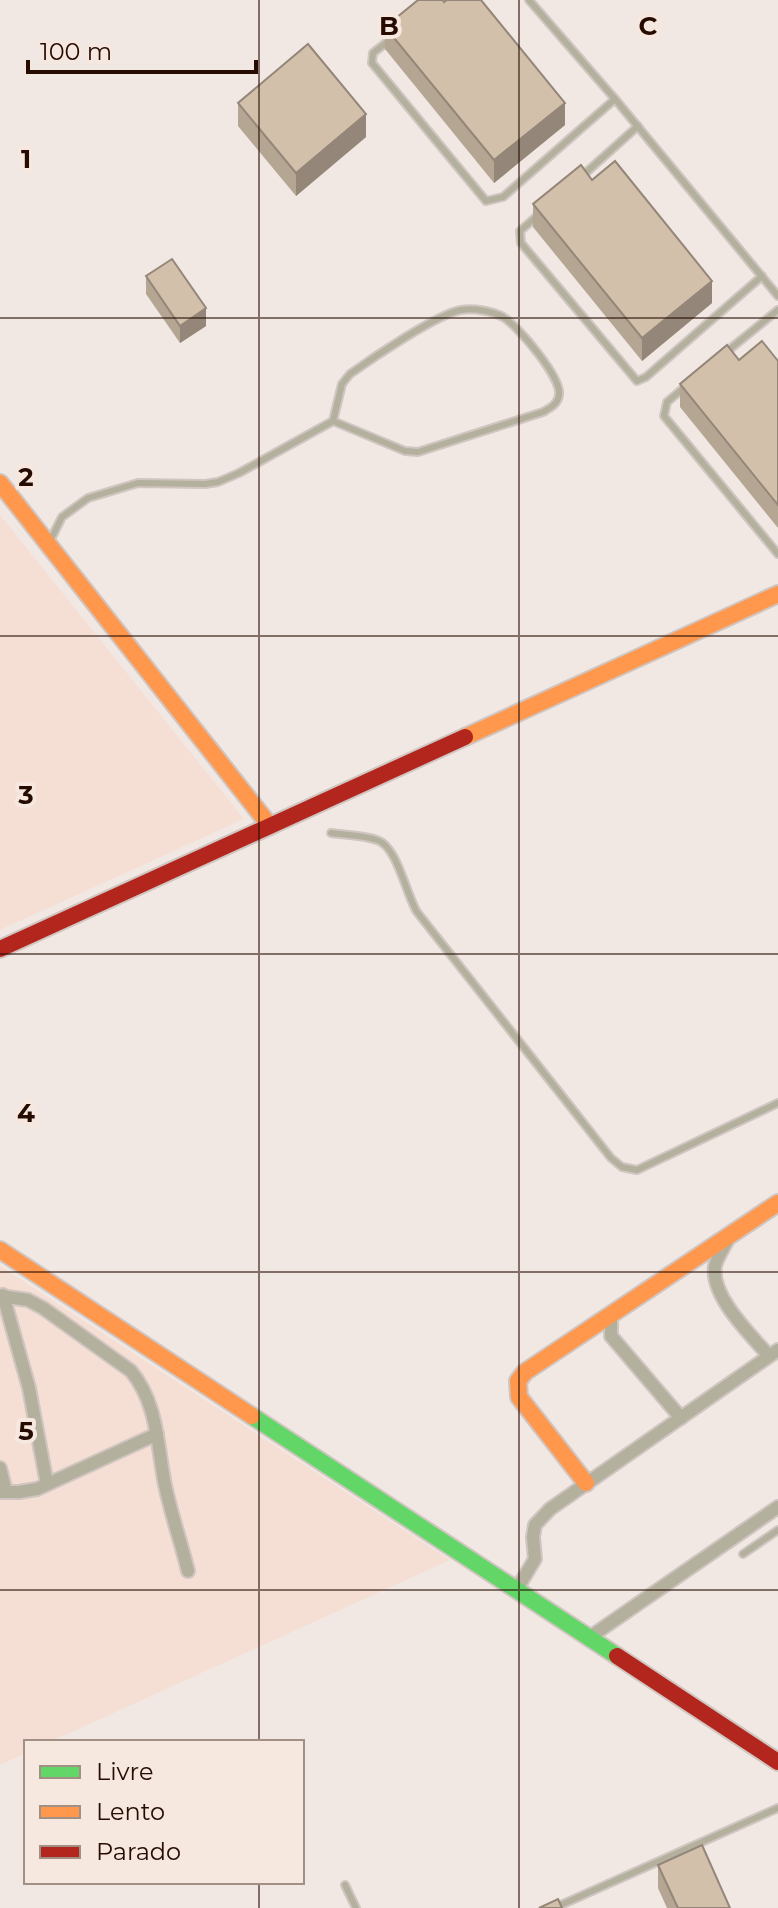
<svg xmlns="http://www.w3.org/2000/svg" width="778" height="1908" viewBox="0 0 778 1908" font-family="Montserrat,sans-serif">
<rect width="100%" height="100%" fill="#f1e8e4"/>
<g fill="#f5dfd4">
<path d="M0 515 244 819 0 930Z"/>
<path d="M0 1266 450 1560 50 1742H26V1753L0 1765Z"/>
</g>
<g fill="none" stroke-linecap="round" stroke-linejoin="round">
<defs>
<g id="lane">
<path d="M529 0 615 99 778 296"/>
<path d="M392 38 373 53 372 63 486 201 503 197 615 99"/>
<path d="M581 177 638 126"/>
<path d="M536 217 520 231 521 243 637 381 646 377 762 276"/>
<path d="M725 353 778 310"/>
<path d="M686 386 667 402 664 416 778 554"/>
<path d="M49 543 62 517 88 498 138 483 205 484 218 482 239 473 333 421 342 384 350 374C371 359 437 314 461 310 474 308 492 311 503 317 518 326 562 378 559 395 558 404 550 408 543 412L418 452 405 451 333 421"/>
<path d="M331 833C346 835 363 835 377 840 397 846 406 894 417 912L611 1158 622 1167 637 1170 778 1103"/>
<path d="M743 1554 778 1530"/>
<path d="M345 1885 356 1908"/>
<path d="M554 1908 778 1808"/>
</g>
<g id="street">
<path d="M729 1237C725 1246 717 1257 715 1266 710 1296 751 1335 769 1356"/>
<path d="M3 1295 29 1388 47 1484"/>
<path d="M0 1296 28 1300 43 1308 131 1371C158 1404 157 1445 165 1485 171 1514 181 1542 188 1571"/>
<path d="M611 1316V1336L681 1418"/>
<path d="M0 1468 6 1492"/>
<path d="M0 1492H19L37 1489 157 1434"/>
<path d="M517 1589 535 1559 533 1537 535 1525 550 1509 778 1350"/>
<path d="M590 1637 778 1507"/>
</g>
<path id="fast" d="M252 1416 617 1656"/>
<g id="slow">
<path d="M0 483 270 826"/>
<path d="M465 737 778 594"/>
<path d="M0 1250 252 1416"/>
<path d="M586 1483 519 1397 518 1381 525 1372 778 1203"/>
</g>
<g id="jam">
<path d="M0 949 465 737"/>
<path d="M617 1656 778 1762"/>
</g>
</defs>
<use href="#lane" stroke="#d0c5c0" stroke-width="10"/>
<use href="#street" stroke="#d0c5c0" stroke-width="16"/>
<use href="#fast" stroke="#d0c5c0" stroke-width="20"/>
<use href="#slow" stroke="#d0c5c0" stroke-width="20"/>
<use href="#jam" stroke="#d0c5c0" stroke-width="20"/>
<use href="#lane" stroke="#b3b19e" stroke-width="6"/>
<use href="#street" stroke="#b3b19e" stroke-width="12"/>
<use href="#fast" stroke="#63d668" stroke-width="16"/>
<use href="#slow" stroke="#ff974d" stroke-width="16"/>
<use href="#jam" stroke="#b3261e" stroke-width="16"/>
</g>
<g fill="#b5a593">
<path d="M385 27 565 125 494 183 385 49Z"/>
<path d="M238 103 366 137 296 196 238 126Z"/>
<path d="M592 180 712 303 642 361 533 227V204Z"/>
<path d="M146 276 206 326 180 343 146 294Z"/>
<path d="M739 360 778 361V528L680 407V384Z"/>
<path d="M658 1865 730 1908H667L658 1888Z"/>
</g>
<g fill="#948678">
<path d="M565 103V125L494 183V160Z"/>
<path d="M366 114V137L296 196V173Z"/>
<path d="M712 281V303L642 361V338Z"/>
<path d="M206 308V326L180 343V326Z"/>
</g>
<g fill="#d3c0ab" stroke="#948678" stroke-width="2">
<path d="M418 0H443L444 2 447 0H481L565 103 494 160 385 27Z"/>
<path d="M308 44 366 114 296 173 238 103Z"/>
<path d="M615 161 712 281 642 338 533 204 581 165 592 180Z"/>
<path d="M172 259 206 308 180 326 146 276Z"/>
<path d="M762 341 778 361V505L680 384 727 345 739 360Z"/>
<path d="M702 1845 730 1908H678L658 1865Z"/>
<path d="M558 1899 562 1908H539Z"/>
</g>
<path fill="none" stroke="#250b00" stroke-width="2" stroke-opacity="0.55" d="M259 0V1742M519 0V1908M0 318H778M0 636H778M0 954H778M0 1272H778M0 1590H778M259 1882V1908"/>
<g font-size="26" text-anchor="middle" font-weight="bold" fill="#250b00" stroke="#f6e7df" stroke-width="8" stroke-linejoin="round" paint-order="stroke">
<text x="389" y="35">B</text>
<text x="648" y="35">C</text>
<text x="26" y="168">1</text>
<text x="26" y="486">2</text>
<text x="26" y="804">3</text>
<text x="26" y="1122">4</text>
<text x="26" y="1440">5</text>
</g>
<rect x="24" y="1740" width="280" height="144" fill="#f6e7df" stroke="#a28f86" stroke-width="2"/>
<rect x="40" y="1766" width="40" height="12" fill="#63d668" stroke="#a28f86" stroke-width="2"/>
<text x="96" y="1780" font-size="24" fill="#250b00">Livre</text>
<rect x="40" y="1806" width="40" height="12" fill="#ff974d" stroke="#a28f86" stroke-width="2"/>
<text x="96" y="1820" font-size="24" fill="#250b00">Lento</text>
<rect x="40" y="1846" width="40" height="12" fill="#b3261e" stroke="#a28f86" stroke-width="2"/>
<text x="96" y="1860" font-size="24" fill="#250b00">Parado</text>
<path d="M28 60v12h228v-12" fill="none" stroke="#250b00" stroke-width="4"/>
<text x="40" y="60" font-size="24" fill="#250b00" stroke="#f6e7df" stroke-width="6" paint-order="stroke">100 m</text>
</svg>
